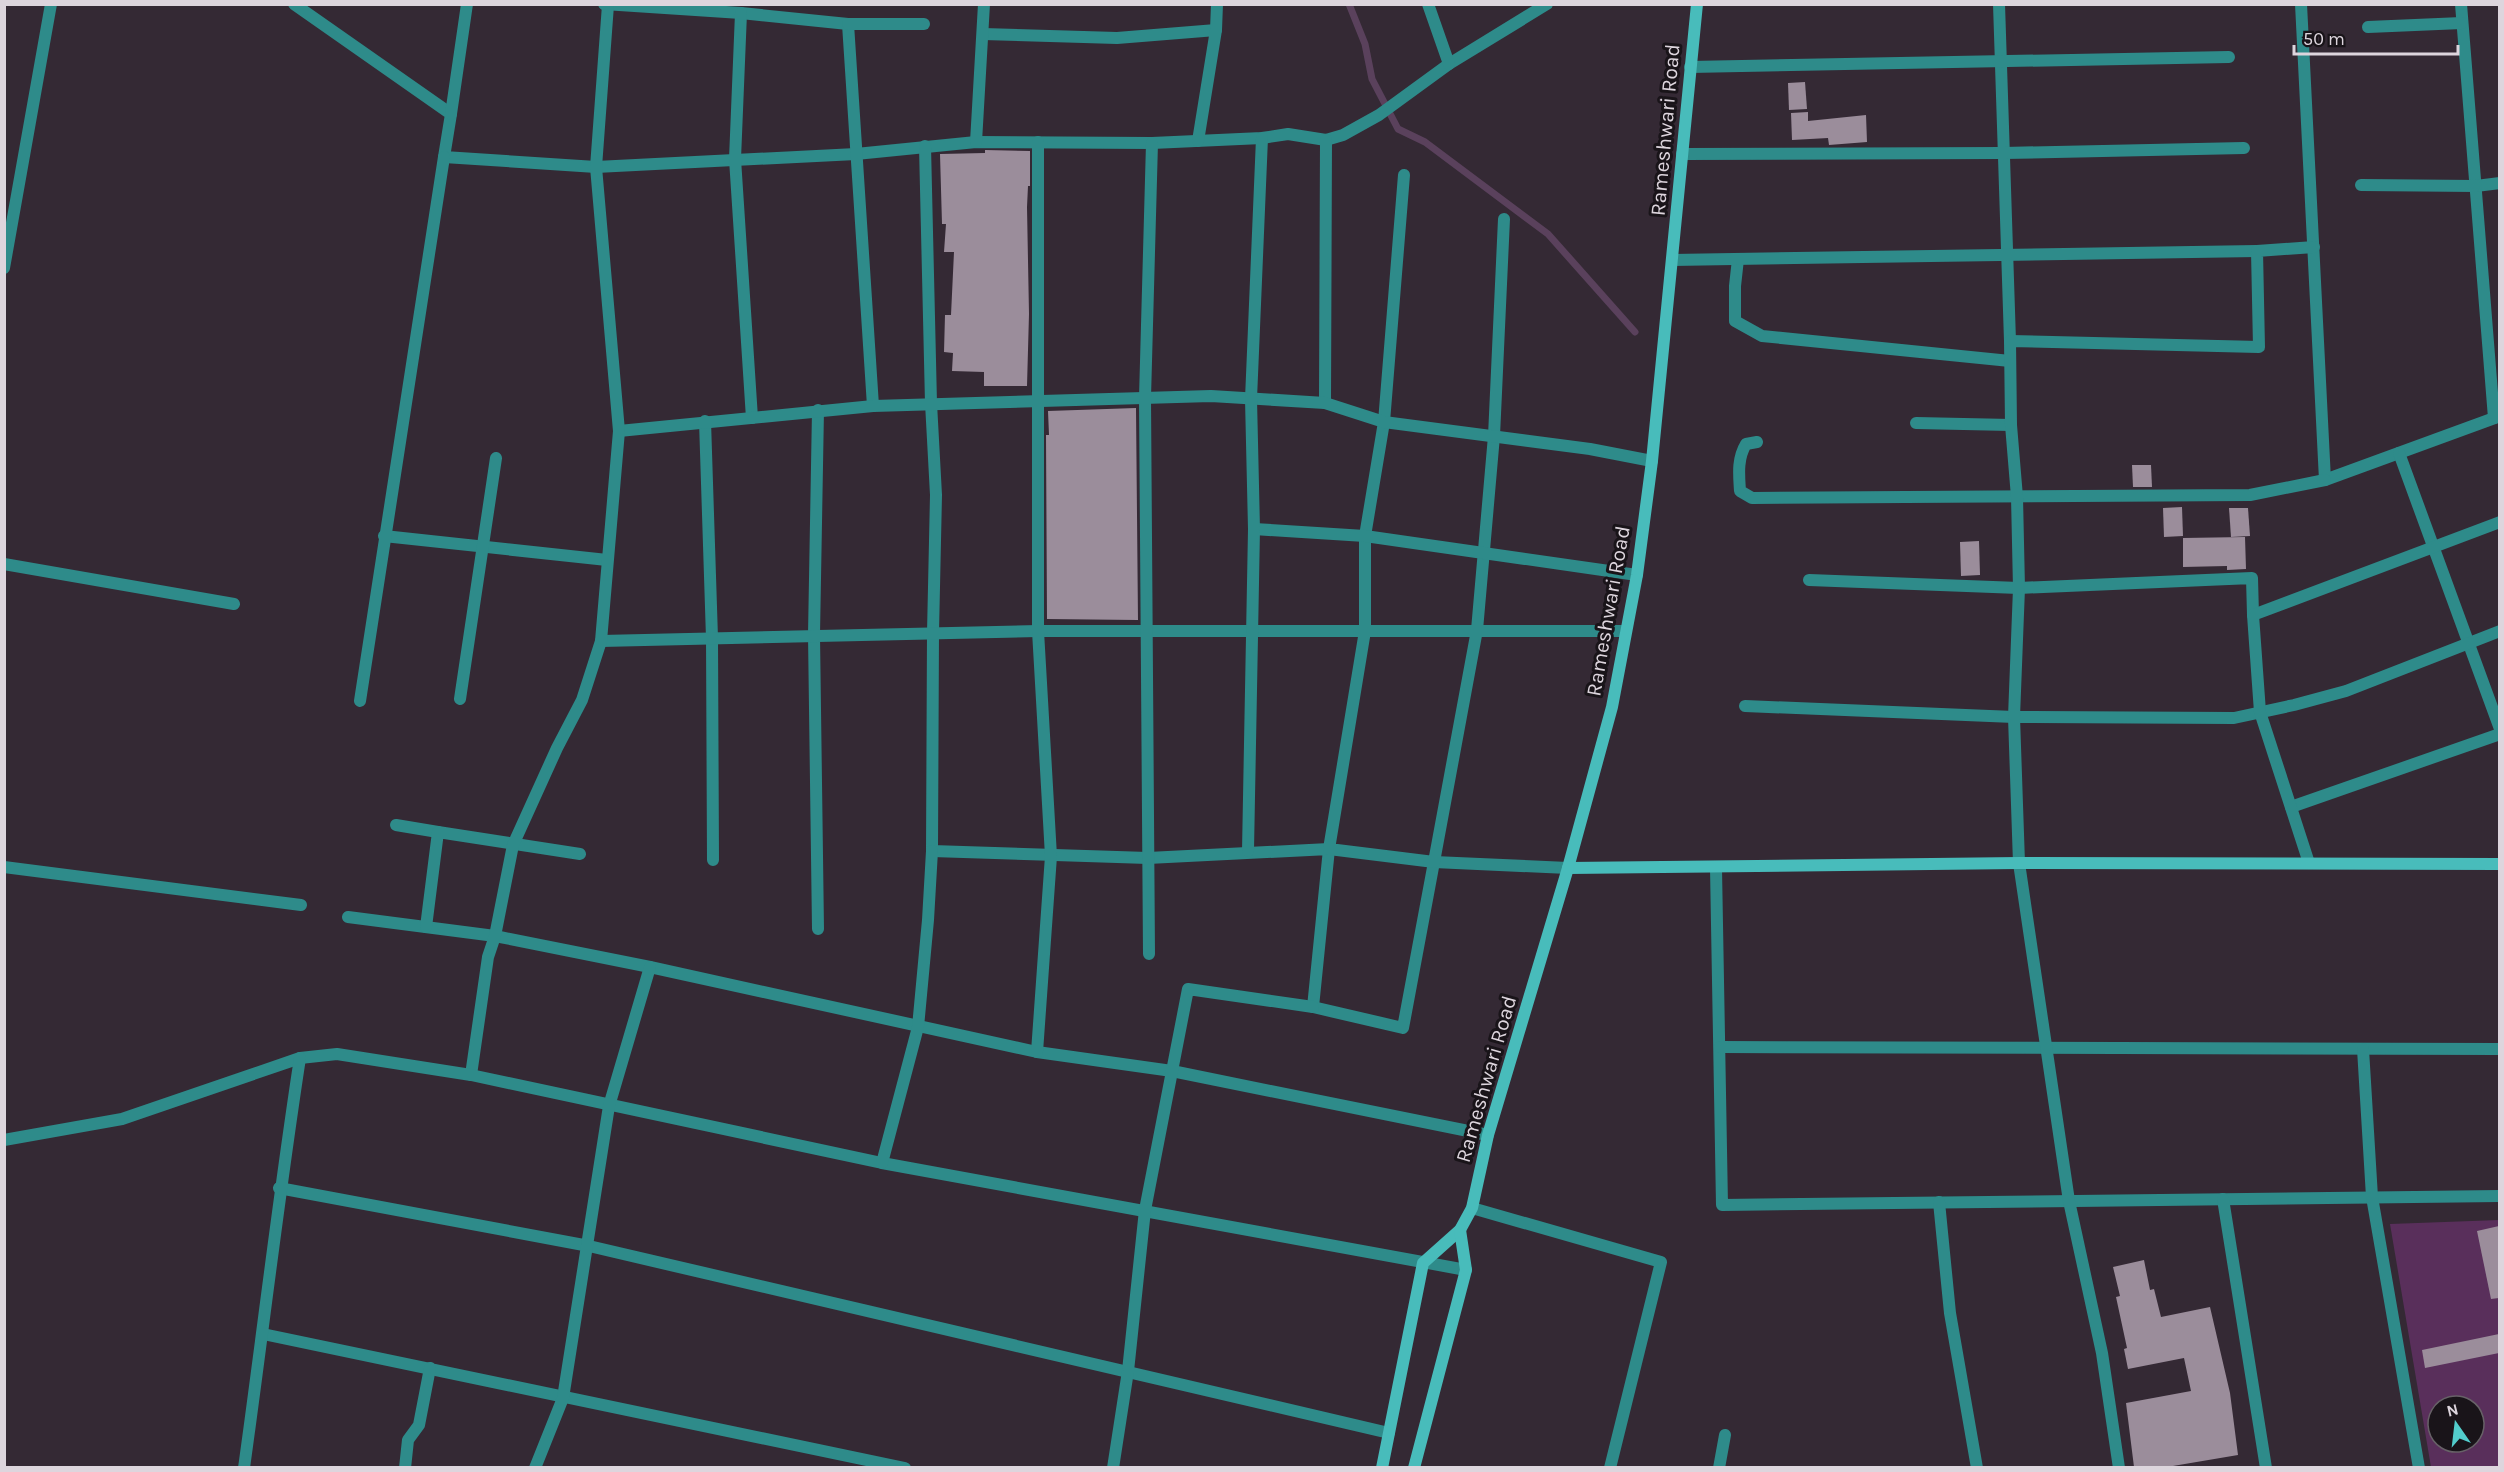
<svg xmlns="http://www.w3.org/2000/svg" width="2504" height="1472" viewBox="0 0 2504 1472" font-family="Karla,sans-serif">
<rect width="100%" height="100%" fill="#342934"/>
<path fill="#592f5b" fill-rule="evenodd" d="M2499 1220V1467H2431L2390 1224ZM2438 1406H2474V1442H2438Z"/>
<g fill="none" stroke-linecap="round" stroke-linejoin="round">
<path stroke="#5a415c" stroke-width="7" d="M1349 4 1365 44 1372 79 1398 129 1425 142 1548 234 1635 332"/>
</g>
<g fill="#9b8d9b">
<path d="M1805 82 1807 109 1789 110 1788 83Z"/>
<path d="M1808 112V121L1866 115 1867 142 1829 145 1828 138 1792 140 1791 113Z"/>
<path d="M985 150 1030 151V186H1028L1027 207 1029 314 1027 386H984V372L952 371 953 353 944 352 945 315H951L954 252H944L946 224H942L940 154 985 153Z"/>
<path d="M1136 408 1138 620 1047 619 1046 435H1049L1048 411Z"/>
<path d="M2132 465H2151L2152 487H2133Z"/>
<path d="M2182 507 2183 536 2164 537 2163 508Z"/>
<path d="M2229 508H2248L2250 536 2231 537Z"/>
<path d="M2245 537 2246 569 2227 570V566L2183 567V538Z"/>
<path d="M1979 541 1980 575 1961 576 1960 542Z"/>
<path d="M2499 1226V1298L2491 1299 2477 1231Z"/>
<path d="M2144 1260 2150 1290 2154 1289 2161 1317 2210 1307 2230 1393 2238 1455 2167 1467H2134L2126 1403 2191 1391 2184 1358 2128 1369 2124 1349 2127 1348 2116 1297 2120 1296 2113 1267Z"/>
<path d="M2499 1334V1353L2425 1368 2422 1350Z"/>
</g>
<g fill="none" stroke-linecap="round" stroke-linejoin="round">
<path stroke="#2e8b8a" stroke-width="12" d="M4 867 301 905"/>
<g stroke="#2e8b8a" stroke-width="12">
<path d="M294 4 451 114 444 157 596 167 856 154 976 142 1152 143 1262 138 1288 134 1326 140 1343 135 1379 115 1449 64 1547 4"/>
<path d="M604 4 741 13 848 24 873 406"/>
<path d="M1428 4 1449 64"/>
<path d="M1999 4 2010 341"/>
<path d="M2301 4 2325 480 2500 416"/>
<path d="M2461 4 2494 418"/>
<path d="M741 13 735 159 752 418"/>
<path d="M848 24H924"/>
<path d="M2368 27 2462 23"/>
<path d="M983 34 1117 38 1216 30"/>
<path d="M1690 67 2229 57"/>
<path d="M451 114 467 4"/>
<path d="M1198 141 1216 30 1217 4"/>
<path d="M976 142 984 4"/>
<path d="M925 146 931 403 936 495 933 633 932 851 1148 858 1329 849 1313 1007 1403 1028 1434 862 1568 868"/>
<path d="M1682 154 2004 153 2244 148"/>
<path d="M1404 175 1384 422 1365 536V631L1329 849 1434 862 1477 630 1494 436 1504 219"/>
<path d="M2361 185 2476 186 2500 183"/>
<path d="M1738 259 1735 286V321L1762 336 2010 361"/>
<path d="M1672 260 2257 251"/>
<path d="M4 268 51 4"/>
<path d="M1325 403 1326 140"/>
<path d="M818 410 814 635 818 929"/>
<path d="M705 421 712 638 713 860"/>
<path d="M1916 423 2011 425"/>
<path d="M619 431 873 406 1211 396 1325 403 1384 422 1590 449 1652 461"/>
<path d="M1757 442 1746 444C1737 459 1739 475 1740 491L1752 498 2250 495 2325 480"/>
<path d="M2399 453 2500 729"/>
<path d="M1254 529 1365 536 1637 575"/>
<path d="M384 536 607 560"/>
<path d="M4 564 234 604"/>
<path d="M1809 580 2019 588 2252 578 2253 615"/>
<path d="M601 641 1038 631H1625"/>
<path d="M460 699 496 458"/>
<path d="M360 701 444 157"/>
<path d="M1745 706 2014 717 2234 718 2294 705 2346 691 2500 631"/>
<path d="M2291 807 2500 734"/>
<path d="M396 825 438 832"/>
<path d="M1248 851 1254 529 1251 399 1262 138"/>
<path d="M2309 863 2260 712 2253 615 2500 522"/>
<path d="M1716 868 1722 1205 2500 1196"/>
<path d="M348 917 495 936 650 967 1037 1052 1172 1071 1488 1135"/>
<path d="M426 927 438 832 580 854"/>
<path d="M1149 954 1145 398 1152 143"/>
<path d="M1720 1047 2500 1049"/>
<path d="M2363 1049 2372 1197 2419 1468"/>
<path d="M1037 1052 1051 856 1038 631V142"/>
<path d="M471 1075 488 957 495 936 513 845 557 748 582 700 601 641 619 431 596 167 608 5"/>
<path d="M4 1140 122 1119 300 1058 337 1054 471 1075 882 1163 1466 1270"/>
<path d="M882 1163 918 1027 928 920 932 851"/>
<path d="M279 1188 589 1246 1389 1433"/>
<path d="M2223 1199 2266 1468"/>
<path d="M1939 1202 1950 1313 1977 1468"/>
<path d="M1472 1208 1661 1262 1610 1468"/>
<path d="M263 1334 905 1468"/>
<path d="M244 1468C263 1331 279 1194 300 1058"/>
<path d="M405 1468 408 1440 419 1425 430 1368"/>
<path d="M535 1468 563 1398 609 1106 650 967"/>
<path d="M1113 1468 1128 1371 1145 1210 1188 989 1313 1007"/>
<path d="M1719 1468 1725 1435"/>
<path d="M2119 1468 2102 1353 2069 1201 2019 863 2014 717 2019 588 2017 497 2011 425 2010 341 2259 347 2257 251 2314 247"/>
</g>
<g stroke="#48bcbb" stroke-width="12">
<path d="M1568 868 2019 863 2500 864"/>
<path d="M1382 1468 1423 1263 1460 1230 1472 1208 1488 1135 1568 868 1612 707 1637 575 1652 461 1697 4"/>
<path d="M1414 1468 1466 1270 1460 1230"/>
</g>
</g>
<g text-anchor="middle" stroke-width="6" stroke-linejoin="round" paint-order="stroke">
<g font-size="21" fill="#ddd5dd" stroke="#191419">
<text transform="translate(1665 130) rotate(-85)" y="7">Rameshwari Road</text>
<text transform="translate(1608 611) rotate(-80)" y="7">Rameshwari Road</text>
<text transform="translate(1486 1079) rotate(-74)" y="7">Rameshwari Road</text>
</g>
</g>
<rect width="2504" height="1472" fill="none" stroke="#ddd5dd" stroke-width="12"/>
<g transform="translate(2456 1424) rotate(346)"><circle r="28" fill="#191419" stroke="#676167" stroke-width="1.5"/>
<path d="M0-4.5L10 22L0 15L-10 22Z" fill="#52cdcc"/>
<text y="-9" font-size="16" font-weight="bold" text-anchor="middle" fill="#ddd5dd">N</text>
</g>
<path d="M2294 45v9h164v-9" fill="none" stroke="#ddd5dd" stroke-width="3"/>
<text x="2303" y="45" font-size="18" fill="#ddd5dd" stroke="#191419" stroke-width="4.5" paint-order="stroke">50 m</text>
</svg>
